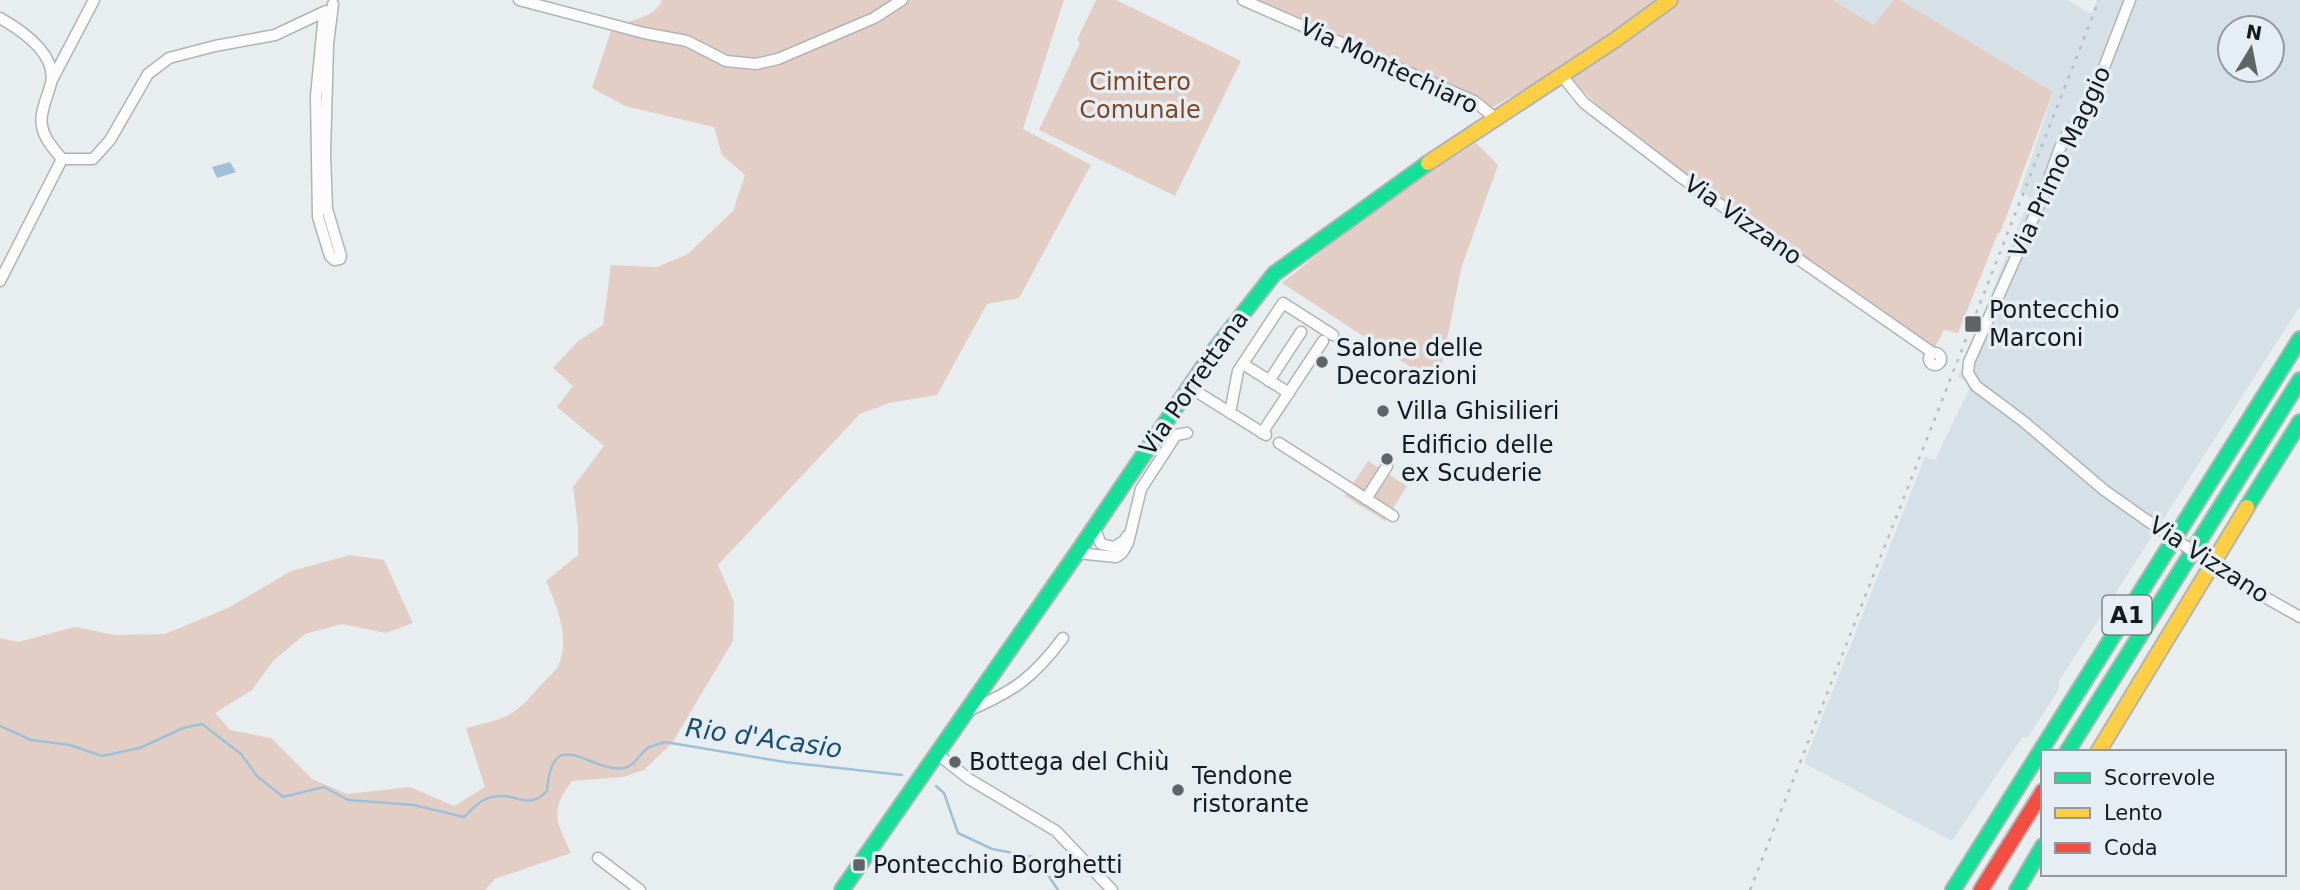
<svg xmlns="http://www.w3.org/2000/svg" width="2300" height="890" viewBox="0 0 2300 890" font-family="'DejaVu Sans',sans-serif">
<rect width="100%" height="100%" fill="#e8edf0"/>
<g fill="#d6e0e7" fill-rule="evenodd">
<path d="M1833 0H1893L1874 25Z"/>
<path d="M1900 0H2067L2091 14 2097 0H2300V306L2059 681V689L2028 737H2022L2019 742 1952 841 1804 763 1925 457 1935 460 1971 385 1958 377 2030 197 2020 192 2053 93ZM2230 28H2272V70H2230Z"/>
</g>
<g fill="#e3cec5">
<path d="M662 0H1064L1023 129 1091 165 1019 298 987 304 937 395 889 403 860 414 718 565 734 602 733 641 672 743 644 770 623 777 572 781C549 812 556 820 571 853L495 879 485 890H0V638L18 642 75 627 115 635 165 634 228 608 291 571 350 555 384 560 413 623 386 633 342 624 305 634 273 661 252 690 215 713 230 730 271 738 312 779 347 794 410 787 454 806 485 787 466 728C505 719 514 717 540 686 545 680 554 673 558 666 571 639 557 606 546 581L578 555V527L573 487 604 446 557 407 573 386 553 368 578 341 603 325 611 265 657 267 688 254 733 211 745 175 722 155 714 127 625 106 592 88 613 25C630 21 655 18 662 0Z"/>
<path d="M1096 0H1116L1241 61 1175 196 1039 130 1080 43 1077 40Z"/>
<path d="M1251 0H1833L1874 25 1893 0H1900L2053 92 2000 233H1998L1958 333 1944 330 1934 349 1714 196 1595 103 1561 69 1491 108Z"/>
<path d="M1476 143 1498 165 1461 269 1438 385 1282 283 1394 193Z"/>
<path d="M1368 461 1407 486 1385 521 1345 496Z"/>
</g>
<path fill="#9ec1d9" d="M230 162 236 172 217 178 212 167Z"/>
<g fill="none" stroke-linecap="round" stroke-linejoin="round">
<g stroke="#9ec1d9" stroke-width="2.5">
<path d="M0 726 31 740 70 745 102 756 140 748 183 728 202 724 241 754 257 776 283 797 324 787 348 800 414 805 464 817C472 809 481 799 492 797 515 791 527 812 547 791 552 721 591 774 624 768 635 766 640 753 649 747 654 745 660 744 665 742L785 762 902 775"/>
<path d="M936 786 944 793 958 833 992 849 1033 857 1042 866 1058 890"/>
</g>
<defs>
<g id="street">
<path d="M519 0 644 33 687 41 726 61 756 64 778 59 874 18 902 0"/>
<path d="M1243 0 1474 101 1495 118"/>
<path d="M2130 0 2086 114 2069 130 2060 148 2041 201 1969 362 1968 373 1976 386 2023 421 2104 490 2145 519"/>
<path d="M324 14 316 96 318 217 330 256 334 260 340 259 341 256 327 209 325 154 328 44 333 4"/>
<path d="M0 18C21 30 57 54 51 83 48 96 39 113 42 126 44 139 54 149 62 159H93L110 140 148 74 169 58 215 46 275 35 326 11"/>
<path d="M1562 76 1584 103 1682 178 1933 353"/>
<path d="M52 80 94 0"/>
<path d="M0 281 62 159"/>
<circle cx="1935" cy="359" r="6"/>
<path d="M1243 364 1289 393"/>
<path d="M1269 381 1301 332"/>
<path d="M1189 387 1266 435"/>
<path d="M1230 413 1238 371 1283 303 1333 335"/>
<path d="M1262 433 1323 341"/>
<path d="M1279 443 1393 516"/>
<path d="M1366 499 1387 466"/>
<path d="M1094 527 1101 544 1114 547 1124 541 1127 536"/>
<path d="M1077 553 1116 557 1122 553 1128 543 1141 489 1176 435 1187 433"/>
<path d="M2240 583 2300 617"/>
<path d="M968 711C1014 691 1033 678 1063 638"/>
<path d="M936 753 969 779 1056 831 1112 890"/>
<path d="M598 858 640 890"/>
</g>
<g id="fast">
<path d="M2247 507 2300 422"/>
<path d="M2067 752 2300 380"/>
<path d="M842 890 1077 553 1216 348 1274 274 1428 163"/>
<path d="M1953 890 2300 339"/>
<path d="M2017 890 2043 846"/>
</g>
<g id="slow">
<path d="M1428 163 1615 40 1670 0"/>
<path d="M2098 752 2247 507"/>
</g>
<path id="jam" d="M1981 890 2043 791"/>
</defs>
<use href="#street" stroke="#b0b4b6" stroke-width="13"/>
<use href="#fast" stroke="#b0b4b6" stroke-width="18"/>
<use href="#slow" stroke="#b0b4b6" stroke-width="18"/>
<use href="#jam" stroke="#b0b4b6" stroke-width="18"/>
<use href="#street" stroke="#fcfcfd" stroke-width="10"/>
<use href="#fast" stroke="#16e098" stroke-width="14"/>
<use href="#slow" stroke="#ffcf43" stroke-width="14"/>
<use href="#jam" stroke="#f24e42" stroke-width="14"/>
<path stroke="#bbbcbd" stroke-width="2.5" stroke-dasharray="3.5 7" stroke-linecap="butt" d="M1750 890 2099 0"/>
<defs>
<path id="street-bridge" d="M2145 519 2240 583"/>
</defs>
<use href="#street-bridge" stroke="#b0b4b6" stroke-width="13" stroke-linecap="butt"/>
<use href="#street-bridge" stroke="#fcfcfd" stroke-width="10"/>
</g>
<g fill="#606466" stroke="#e5eef4" stroke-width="2.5">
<rect x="1964" y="315" width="18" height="18" rx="3.5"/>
<circle cx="1322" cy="362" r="7"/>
<circle cx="1383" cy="411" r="7"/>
<circle cx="1387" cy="459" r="7"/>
<circle cx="955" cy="762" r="7"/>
<circle cx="1178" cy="790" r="7"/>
<rect x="852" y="858" width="14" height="14" rx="3.5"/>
</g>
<g text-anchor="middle" stroke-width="7" stroke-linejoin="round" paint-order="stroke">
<rect fill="#e5eef4" stroke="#555a5d" stroke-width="2" x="2102.5" y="595.5" width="49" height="39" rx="5"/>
<g font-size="23" font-weight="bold" fill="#171a1c">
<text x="2127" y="623">A1</text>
</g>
<g font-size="24" fill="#171a1c" stroke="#e5eef4">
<text transform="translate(1389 66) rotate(25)" y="8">Via Montechiaro</text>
<text transform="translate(2060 162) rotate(-65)" y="8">Via Primo Maggio</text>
<text transform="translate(1743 220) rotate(35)" y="8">Via Vizzano</text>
<text transform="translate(1194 383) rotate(-55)" y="8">Via Porrettana</text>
<text transform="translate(2209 560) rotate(33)" y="8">Via Vizzano</text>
</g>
<g font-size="24" fill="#844424" stroke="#e5eef4">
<text x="1140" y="90">Cimitero<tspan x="1140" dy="28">Comunale</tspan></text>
</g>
<g font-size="24" fill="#171a1c" stroke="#e5eef4" text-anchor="start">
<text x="1989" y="318">Pontecchio<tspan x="1989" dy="28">Marconi</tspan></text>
<text x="1336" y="356">Salone delle<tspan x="1336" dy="28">Decorazioni</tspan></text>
<text x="1397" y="419">Villa Ghisilieri</text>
<text x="1401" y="453">Edificio delle<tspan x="1401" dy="28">ex Scuderie</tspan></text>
<text x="969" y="770">Bottega del Chiù</text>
<text x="1192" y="784">Tendone<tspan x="1192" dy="28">ristorante</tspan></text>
<text x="873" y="873">Pontecchio Borghetti</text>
</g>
<g font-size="26" font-style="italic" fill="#184f70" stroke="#e5eef4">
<text transform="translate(764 738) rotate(8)" y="9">Rio d'Acasio</text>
</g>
</g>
<rect x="2041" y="750" width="245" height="126" fill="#e5eef4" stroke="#93999e" stroke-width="2"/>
<rect x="2055" y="773" width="35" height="10" fill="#16e098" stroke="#93999e" stroke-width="2"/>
<text x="2104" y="785" font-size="21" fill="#171a1c">Scorrevole</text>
<rect x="2055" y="808" width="35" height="10" fill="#ffcf43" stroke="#93999e" stroke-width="2"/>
<text x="2104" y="820" font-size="21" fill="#171a1c">Lento</text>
<rect x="2055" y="843" width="35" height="10" fill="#f24e42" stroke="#93999e" stroke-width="2"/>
<text x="2104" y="855" font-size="21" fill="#171a1c">Coda</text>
<g transform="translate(2251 49) rotate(10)"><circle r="33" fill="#e5eef4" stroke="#93999e" stroke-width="2"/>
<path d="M0-5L12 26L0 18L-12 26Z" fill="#606466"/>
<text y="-10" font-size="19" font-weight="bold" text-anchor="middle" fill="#171a1c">N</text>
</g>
</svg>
